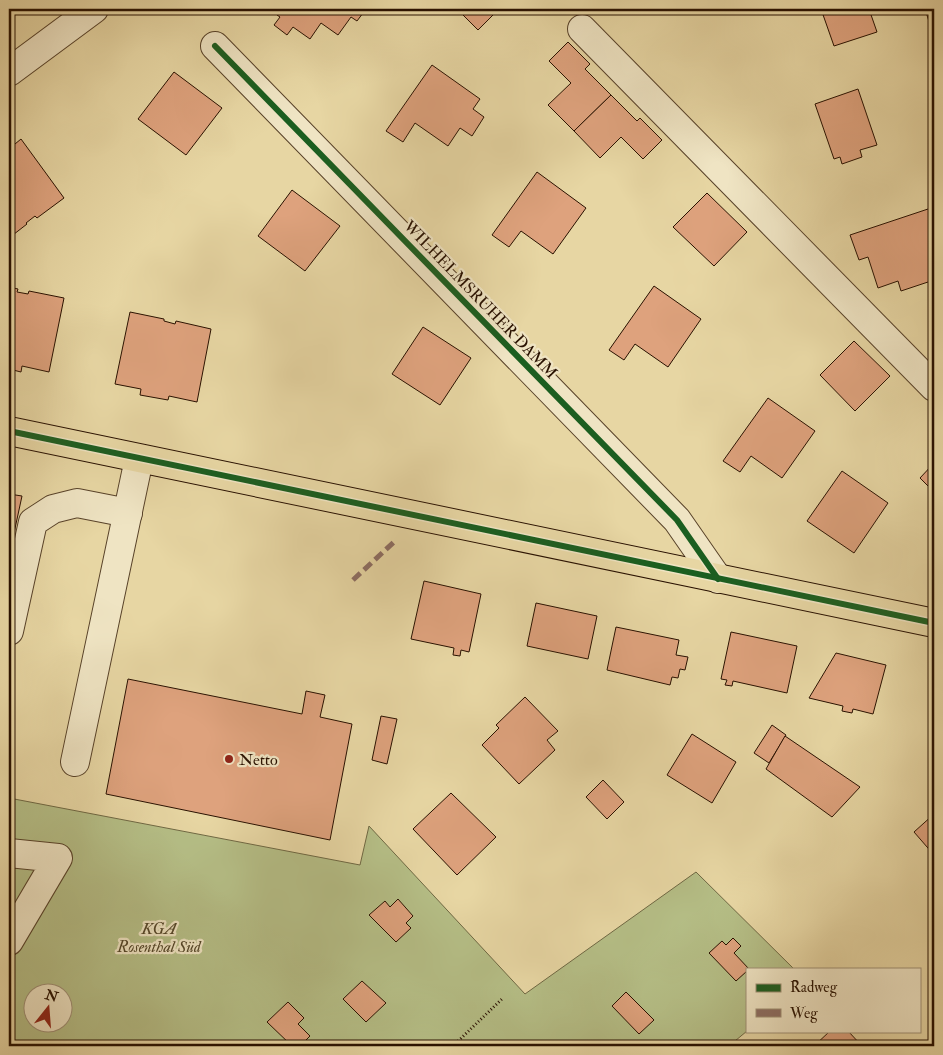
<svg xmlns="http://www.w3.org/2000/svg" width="943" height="1055" viewBox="0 0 943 1055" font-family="'IM FELL Double Pica',serif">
<rect width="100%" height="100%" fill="#e7d6a3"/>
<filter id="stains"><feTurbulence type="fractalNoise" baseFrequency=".004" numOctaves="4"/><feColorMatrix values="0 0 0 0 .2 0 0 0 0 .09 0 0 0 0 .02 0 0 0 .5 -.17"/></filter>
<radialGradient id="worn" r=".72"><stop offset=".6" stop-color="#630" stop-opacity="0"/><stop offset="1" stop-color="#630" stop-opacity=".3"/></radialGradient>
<path fill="#b5be86" stroke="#6f6843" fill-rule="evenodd" d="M9 798 360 865 369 826 525 994 696 872 794 969H747V1031L729 1046H9ZM32 992H62V1022H32Z"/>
<g fill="#dea27d" stroke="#291100">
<path d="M282 9H366L357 21 351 17 338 35 321 23 310 39 293 27 287 35 274 25 280 17 277 15Z"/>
<path d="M457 9H499L478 30Z"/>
<path d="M821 9H869L877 32 834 46Z"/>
<path d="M568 42 590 64 585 69 611 95 574 131 548 105 571 83 549 61Z"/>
<path d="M432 65 480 99 473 109 484 117 472 136 460 128 448 146 415 123 403 142 386 131Z"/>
<path d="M174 72 222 108 186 155 138 119Z"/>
<path d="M858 89 877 145 860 150 862 157 842 164 840 157 834 159 815 104Z"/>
<path d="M611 95 637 121 640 118 662 140 643 159 621 137 600 158 574 131Z"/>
<path d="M21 139 64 198 37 218 35 216 26 223 27 224 9 238V149Z"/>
<path d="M537 172 586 208 553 254 521 231 509 247 492 235Z"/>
<path d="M292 190 340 226 305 271 258 236Z"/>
<path d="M707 193 747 232 714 266 673 227Z"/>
<path d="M934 207V280L901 291 898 281 878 288 868 257 859 260 850 235Z"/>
<path d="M654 286 701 319 668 367 635 344 624 360 609 350Z"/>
<path d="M9 287 18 289 17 292 28 294 29 291 64 298 49 372 22 366 21 372 9 369Z"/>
<path d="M130 312 164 319V321L175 324 176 321 211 329 197 402 169 396 168 400 140 395 141 389 115 384Z"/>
<path d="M423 327 471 358 440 405 392 374Z"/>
<path d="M854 341 890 376 855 411 820 375Z"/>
<path d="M768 398 815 431 782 478 751 456 740 472 723 461Z"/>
<path d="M934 463V492L920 478Z"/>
<path d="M842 471 888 503 854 553 807 521Z"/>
<path d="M9 494 22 496 11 547H9Z"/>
<path d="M424 581 481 594 469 652 461 650 460 656 453 655 454 648 411 639Z"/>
<path d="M536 603 597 616 588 659 527 646Z"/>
<path d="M616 627 679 640 676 655 688 657 685 670 680 669 678 678 672 677 670 685 607 670Z"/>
<path d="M731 632 797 646 787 693 733 681 732 686 725 685 727 680 721 679Z"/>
<path d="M836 653 886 665 873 714 853 709 852 713 842 711 843 706 809 698Z"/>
<path d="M128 679 302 714 306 691 325 695 320 717 352 724 330 840 106 794Z"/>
<path d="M525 697 558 731 547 740 555 750 519 784 482 745 499 728 496 725Z"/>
<path d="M381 716 397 719 387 764 372 760Z"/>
<path d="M772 725 786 735 769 763 754 753Z"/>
<path d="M692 734 736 762 712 803 667 775Z"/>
<path d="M785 736 860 787 832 817 766 769Z"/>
<path d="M603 780 624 802 607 819 586 797Z"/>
<path d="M451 793 496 837 457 875 413 829Z"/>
<path d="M934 814V855L914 832Z"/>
<path d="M398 899 413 916 406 923 411 928 396 942 369 915 385 901 390 907Z"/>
<path d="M733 938 741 946 734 953 749 969H747V971L736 981 709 953 722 941 726 945Z"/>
<path d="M362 981 386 1003 366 1022 343 999Z"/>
<path d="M626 992 654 1020 639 1034 612 1006Z"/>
<path d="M288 1002 304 1018 298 1024 310 1036 300 1046H292L267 1022Z"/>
<path d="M830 1031H848L862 1046H814Z"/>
</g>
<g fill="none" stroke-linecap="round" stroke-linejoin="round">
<defs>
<g id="minor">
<path d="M582 29 934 387"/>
<path d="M215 46 677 520 718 579"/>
<path d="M9 72 94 9"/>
<path d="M9 631 33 522 53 509 77 503 128 513"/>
<path d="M75 762 139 459"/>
<path d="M9 853 58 858 9 941"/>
</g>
<path id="major" d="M9 431 934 623"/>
</defs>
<use href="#minor" stroke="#584229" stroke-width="30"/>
<use href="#major" stroke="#291100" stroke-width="30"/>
<path stroke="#291100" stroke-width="3" stroke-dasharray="1 2.5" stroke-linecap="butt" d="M453 1046 503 998"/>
<use href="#minor" stroke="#efe4c3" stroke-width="28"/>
<use href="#major" stroke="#e7d6a3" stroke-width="28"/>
<path stroke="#291100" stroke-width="1" d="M925 9 934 37"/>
<path stroke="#8d6e63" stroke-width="5" stroke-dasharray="10 5" stroke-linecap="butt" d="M353 580 395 541"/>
<defs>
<g id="cycleway">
<path d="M215 46 677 520 718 579"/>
<path d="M9 431 934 623"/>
</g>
</defs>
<use href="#cycleway" stroke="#efe4c3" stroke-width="9"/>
<use href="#cycleway" stroke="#1b5e20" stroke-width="6"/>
</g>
<circle fill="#8f2418" stroke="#efe4c3" stroke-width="2" cx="229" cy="759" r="5"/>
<g text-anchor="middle" stroke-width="4.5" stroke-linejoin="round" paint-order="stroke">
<g font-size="16" fill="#291100" stroke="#efe4c3">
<text transform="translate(481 299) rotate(46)" y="6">WILHELMSRUHER DAMM</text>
</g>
<g font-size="16" fill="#291100" stroke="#efe4c3" text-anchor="start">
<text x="239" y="765">Netto</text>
</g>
<g font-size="16" font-style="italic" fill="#534528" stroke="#efe4c3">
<text x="159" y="934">KGA<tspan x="159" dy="18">Rosenthal Süd</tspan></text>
</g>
</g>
<rect width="943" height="1055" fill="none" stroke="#e7d6a3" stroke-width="30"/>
<rect x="10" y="10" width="923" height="1035" fill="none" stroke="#291100" stroke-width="2.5"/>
<rect x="15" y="15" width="913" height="1025" fill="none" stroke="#291100"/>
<rect x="746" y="968" width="175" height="65" fill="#efe4c3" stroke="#a09075"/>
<rect x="756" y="984" width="25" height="8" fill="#1b5e20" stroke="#a09075"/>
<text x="790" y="992" font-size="15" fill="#291100">Radweg</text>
<rect x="756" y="1009" width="25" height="8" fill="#8d6e63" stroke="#a09075"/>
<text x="790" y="1018" font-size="15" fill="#291100">Weg</text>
<g transform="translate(48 1008) rotate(17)"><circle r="24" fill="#efe4c3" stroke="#a09075"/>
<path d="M0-4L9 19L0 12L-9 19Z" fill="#8f2418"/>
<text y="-8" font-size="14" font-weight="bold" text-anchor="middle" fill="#291100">N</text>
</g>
<rect width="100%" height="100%" filter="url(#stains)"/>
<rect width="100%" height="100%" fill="url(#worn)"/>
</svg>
